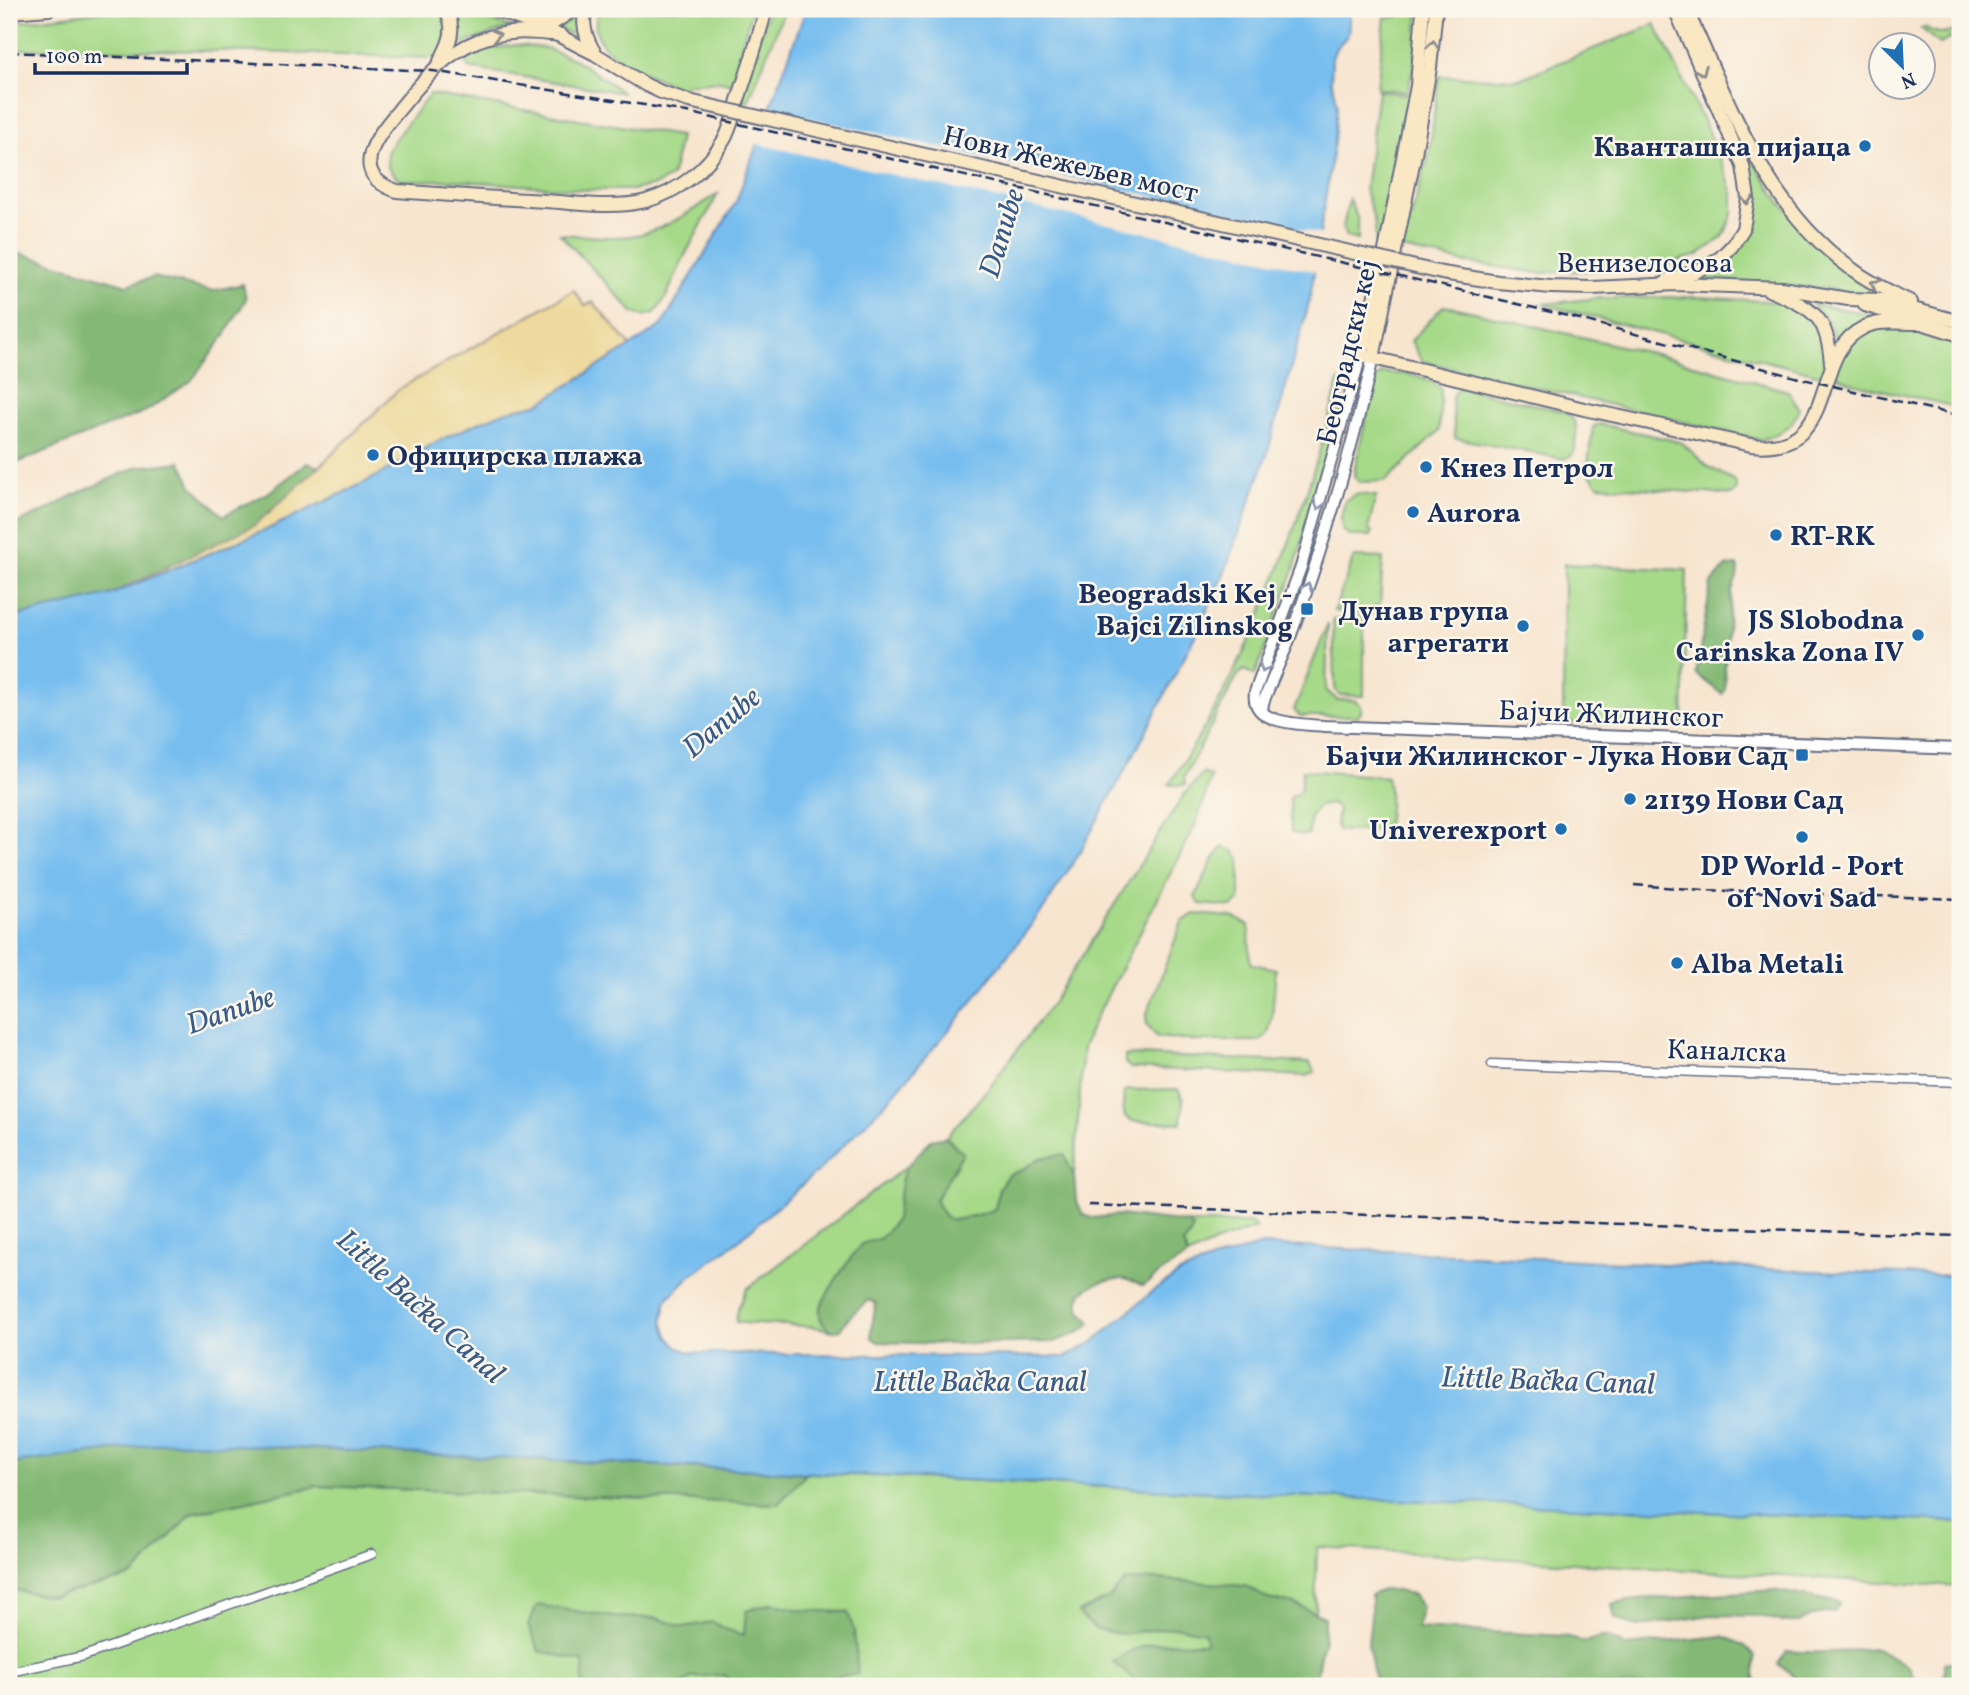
<svg xmlns="http://www.w3.org/2000/svg" width="1969" height="1695" viewBox="0 0 1969 1695" font-family="Vollkorn,serif">
<rect width="100%" height="100%" fill="#fbf7ec"/>
<filter id="ink" filterUnits="userSpaceOnUse"><feTurbulence type="fractalNoise" baseFrequency=".0143" numOctaves="2"/><feDisplacementMap in="SourceGraphic" scale="14" xChannelSelector="R" yChannelSelector="G"/><feConvolveMatrix kernelMatrix="1 2 1 2 8 2 1 2 1" color-interpolation-filters="sRGB"/></filter>
<filter id="wash" filterUnits="userSpaceOnUse"><feTurbulence type="fractalNoise" baseFrequency=".00686" numOctaves="4" result="noise"/><feDisplacementMap in="SourceGraphic" scale="28" xChannelSelector="R" yChannelSelector="G"/><feGaussianBlur stdDeviation="1.57" result="paint"/><feColorMatrix in="noise" values="0 0 0 0 0 0 0 0 0 0 0 0 0 0 0 0 0 1.4 0 .05"/><feComposite in="paint" operator="in"/></filter>
<g filter="url(#wash)">
<rect width="100%" height="100%" fill="#f7e5cf"/>
<g fill="#a6d988" stroke="#608473" stroke-width="2">
<path d="M120 9H439C449 25 448 44 433 58L227 51 9 49V23Z"/>
<path d="M504 9H570L542 24Z"/>
<path d="M599 9H752L731 84 721 81 686 84 684 89C664 83 615 61 603 45 595 34 594 21 599 9Z"/>
<path d="M769 9H785L748 102 739 100Z"/>
<path d="M1386 9H1419L1415 58 1408 92 1377 88 1385 17H1397V12L1386 11Z"/>
<path d="M452 10 512 27 457 46 459 23Z"/>
<path d="M578 15 581 39 557 28 569 22Z"/>
<path d="M1655 24 1714 143 1733 193V214L1723 237 1698 255 1668 264 1646 268 1540 273 1462 262 1402 249 1430 149 1439 76 1519 79Z"/>
<path d="M1925 27C1932 33 1945 35 1954 31L1956 36 1939 44 1921 28Z"/>
<path d="M517 45 546 48 576 60 624 93 468 68 465 60 487 49Z"/>
<path d="M1378 90 1410 95 1383 244 1376 243 1375 223 1365 190Z"/>
<path d="M430 94 680 136 672 176 656 185 632 190H589L451 180 401 181 393 174 387 166V152L394 140Z"/>
<path d="M1743 144 1781 203 1887 297 1868 296 1830 289 1698 279C1709 273 1721 266 1731 258 1754 239 1759 204 1753 176 1751 165 1746 155 1743 144Z"/>
<path d="M718 194 684 257 666 297 655 313 644 316 634 313 560 234C583 235 608 239 631 236 663 232 692 210 718 194Z"/>
<path d="M1349 199 1358 220V240L1346 237 1343 228Z"/>
<path d="M1697 297 1783 302 1800 308 1821 326 1828 364 1825 376 1542 304 1601 298Z"/>
<path d="M1811 304 1878 315 1851 327 1836 341C1831 324 1825 314 1811 304Z"/>
<path d="M1443 306 1457 308 1659 355 1788 391 1799 409C1791 430 1781 433 1761 440L1422 361 1411 341Z"/>
<path d="M1877 327 1917 329 1960 342V408L1852 383 1836 375 1840 359 1854 336Z"/>
<path d="M1383 373C1402 373 1429 374 1441 389L1439 431 1386 481 1359 482 1354 477 1355 468 1372 390 1376 378Z"/>
<path d="M1339 381 1344 393 1343 402 1293 573 1255 675 1244 670 1238 675 1184 777 1185 785H1169C1187 756 1206 727 1221 697 1274 597 1311 490 1339 381Z"/>
<path d="M1460 387 1566 412C1581 423 1576 438 1573 454L1564 459 1455 438 1452 399 1454 393Z"/>
<path d="M1599 424 1681 442 1708 467 1735 481 1737 489 1732 495 1598 485 1587 471 1593 427Z"/>
<path d="M1356 494 1376 496 1368 530 1372 532 1371 536H1350L1342 529 1341 517 1345 501Z"/>
<path d="M1354 557 1383 558 1380 605 1375 606V614L1334 611Z"/>
<path d="M1564 564 1687 570 1683 724 1563 723Z"/>
<path d="M1364 617V696L1339 695 1335 689 1333 620Z"/>
<path d="M1328 624 1326 690 1337 700C1348 700 1359 697 1362 709L1359 716H1300L1294 710Z"/>
<path d="M1303 770 1387 777C1390 790 1391 818 1384 830L1338 831 1336 825 1338 809 1332 804 1319 806 1310 817 1309 834 1301 835 1291 832 1290 798 1300 791Z"/>
<path d="M1203 773 1211 777 1196 824 1091 1027 1083 1048 1074 1176 1064 1155 1040 1158 1022 1170 1008 1175 999 1188 996 1209C986 1213 978 1215 969 1217 946 1223 946 1220 935 1200L963 1153 946 1137 987 1090 1053 1002 1183 796Z"/>
<path d="M1223 847 1234 851 1240 859V900L1232 907 1200 904 1195 897 1213 860Z"/>
<path d="M1194 914 1233 917 1249 925 1250 959 1252 964 1276 969 1272 1017 1268 1034 1259 1041H1197L1157 1037 1147 1024 1146 1016 1182 922Z"/>
<path d="M1137 1055 1310 1063 1315 1072 1307 1076 1131 1068 1125 1063V1056Z"/>
<path d="M1178 1089 1183 1099 1181 1123 1132 1121 1125 1117 1123 1107 1124 1091 1130 1090Z"/>
<path d="M907 1166C904 1180 902 1207 896 1219 884 1245 819 1289 820 1314 820 1323 826 1326 832 1331 803 1322 768 1327 736 1322L738 1308 747 1289Z"/>
<path d="M1187 1223H1252L1256 1228 1214 1243 1188 1256 1183 1244 1189 1237 1193 1228Z"/>
<path d="M807 1473 1318 1497 1960 1522V1587L1317 1547 1313 1686H9V1589L52 1597 132 1576 192 1513 318 1486 778 1504Z"/>
</g>
<g fill="#84b974" stroke="#507469" stroke-width="2">
<path d="M9 250 127 285 154 277 212 291 243 284 246 299 225 335 191 381 146 411 9 466Z"/>
<path d="M181 462 192 486 223 516 268 493 307 463 319 467 255 525 109 595 9 618V527L45 511 78 493 137 467Z"/>
<path d="M1738 565C1739 582 1732 583 1731 597 1727 628 1724 659 1725 690L1722 694 1696 674 1711 584 1726 567Z"/>
<path d="M946 1137 963 1153 935 1200C946 1220 946 1223 969 1217 978 1215 986 1213 995 1209L999 1188 1008 1175 1022 1170 1040 1158 1064 1154 1074 1176 1076 1200 1083 1215 1092 1218 1120 1215 1187 1223 1193 1228 1189 1237 1183 1244 1188 1256 1163 1271 1143 1286C1137 1283 1129 1279 1122 1279 1108 1278 1076 1287 1079 1305 1080 1312 1087 1317 1091 1323L1080 1332 1054 1342 950 1344 878 1342 872 1338 871 1331 876 1303 868 1300C860 1308 844 1319 841 1330L832 1331C826 1326 819 1322 820 1313 820 1298 851 1258 861 1244L881 1238 896 1219 901 1181 907 1166 931 1140Z"/>
<path d="M171 1442 807 1473 778 1504 318 1486 192 1513 133 1576 52 1597 9 1589V1464Z"/>
<path d="M1159 1579 1245 1586 1268 1599 1295 1604 1324 1617V1639L1319 1660 1315 1686H1138L1131 1677 1113 1662C1147 1637 1167 1643 1206 1643L1205 1632 1177 1627 1120 1634 1095 1629 1078 1613 1109 1598 1125 1581Z"/>
<path d="M1385 1589 1412 1594 1422 1607 1417 1628 1565 1636 1583 1642 1605 1636 1626 1646 1723 1636 1744 1645 1755 1656V1680L1761 1686H1376L1368 1643 1371 1617V1595Z"/>
<path d="M1774 1590 1840 1603 1834 1612 1813 1615 1799 1622H1782L1763 1616 1711 1615 1637 1627 1615 1618 1612 1604C1626 1600 1639 1598 1653 1598 1666 1598 1676 1600 1688 1596Z"/>
<path d="M772 1603 799 1610 848 1612 854 1631 858 1674 806 1681 797 1686H735L724 1675 691 1677 682 1686H584L582 1681 584 1662 539 1651 528 1626 537 1605 614 1617 657 1618 682 1627 713 1622 725 1629 744 1635 746 1611Z"/>
<path d="M1873 1648 1892 1657 1910 1668 1917 1686H1805L1778 1664 1787 1651C1816 1653 1844 1653 1873 1648Z"/>
<path d="M1960 1661V1686L1944 1676V1663Z"/>
</g>
<path fill="#eeda9e" stroke="#84847e" stroke-width="2" d="M574 290 585 306 593 302 631 346 540 403 504 412 436 442 370 480 268 529 109 595 255 525 319 467 399 389Z"/>
<path fill="#77beef" stroke="#4976a6" stroke-width="2" d="M806 9H1350L1348 35 1336 48 1332 58 1331 81 1335 92 1337 106 1334 142 1310 299 1267 455 1224 574 1197 632 1138 747 1080 852 1045 907 960 1017 888 1101 819 1170 739 1240 689 1277 666 1300 663 1320 668 1336 679 1348 689 1352 700 1353 1065 1357 1092 1343 1153 1291 1180 1273 1212 1260 1262 1245 1812 1271 1960 1276V1522L1318 1497 171 1442 9 1464V618L109 595 268 529 370 480 436 442 473 425 504 412 540 403 631 346 662 325 736 202Z"/>
<path fill="#f7e5cf" d="M766 108 1324 235 1318 272 753 143Z"/>
</g>
<g filter="url(#ink)">
<g fill="none" stroke-linecap="round" stroke-linejoin="round">
<defs>
<g id="minor">
<path d="M1492 1064 1960 1082"/>
<path d="M9 1672 84 1656 372 1554"/>
</g>
<g id="tertiary">
<path d="M1361 355 1301 567 1255 692C1250 725 1302 724 1324 726L1960 749"/>
<path d="M1262 712 1263 703C1270 684 1278 666 1286 648 1322 554 1350 456 1373 358"/>
</g>
<g id="secondary">
<path d="M493 9 542 27 595 54 646 85 661 92 689 101"/>
<path d="M586 9C581 25 586 39 595 53"/>
<path d="M1423 9 1417 86 1384 256 1361 355 1584 409 1751 445C1842 455 1808 354 1863 328 1880 319 1902 324 1921 323"/>
<path d="M1686 9C1731 105 1766 212 1859 274 1875 285 1893 293 1911 302"/>
<path d="M9 12 49 9"/>
<path d="M542 27 552 24 575 9"/>
<path d="M561 35C532 32 505 29 477 41 442 55 421 83 398 111 376 137 347 174 397 191 446 195 496 198 545 201 578 203 614 209 646 201 678 192 707 169 724 140 731 128 734 113 738 100 748 70 758 40 766 9"/>
<path d="M440 61C450 43 457 28 445 9"/>
<path d="M1442 273 1498 282 1551 287 1592 288 1677 284 1782 288 1848 299 1881 300 1960 322"/>
<path d="M1668 280 1695 272 1720 258 1732 246 1743 229 1748 198 1743 166 1675 9"/>
<path d="M1769 290C1812 309 1827 313 1831 363"/>
<path d="M1865 305 1960 335"/>
<path d="M1373 358 1415 154 1430 68 1436 9"/>
</g>
</defs>
<use href="#minor" stroke="#686f86" stroke-width="11"/>
<use href="#tertiary" stroke="#686f86" stroke-width="14"/>
<use href="#secondary" stroke="#686f86" stroke-width="16"/>
<use href="#minor" stroke="#fff" stroke-width="8"/>
<use href="#tertiary" stroke="#fff" stroke-width="10"/>
<use href="#secondary" stroke="#fae7c3" stroke-width="12"/>
<g stroke="#1b2f5e" stroke-width="2.5" stroke-dasharray="10 5" stroke-linecap="butt">
<path d="M9 52 433 71 687 112 1439 285 1572 317 1799 378 1960 416"/>
<path d="M1634 885 1705 890 1960 899"/>
<path d="M1088 1205 1960 1236"/>
</g>
<defs>
<path id="secondary-bridge" d="M689 101 1442 273"/>
</defs>
<use href="#secondary-bridge" stroke="#686f86" stroke-width="16" stroke-linecap="butt"/>
<use href="#secondary-bridge" stroke="#fae7c3" stroke-width="12"/>
</g>
<defs><path id="oneway-chevron" d="M-2-3.5L2.5 0L-2 3.5" fill="none" stroke-width="1.6" stroke-linecap="round" stroke-linejoin="round" transform="scale(1.75)"/></defs>
<g stroke="#8a8b90">
<use href="#oneway-chevron" transform="translate(496 35) rotate(-13)"/>
<use href="#oneway-chevron" transform="translate(1433 45) rotate(-84)"/>
<use href="#oneway-chevron" transform="translate(1702 71) rotate(66)"/>
<use href="#oneway-chevron" transform="translate(1747 200) rotate(90)"/>
<use href="#oneway-chevron" transform="translate(1875 284) rotate(-151)"/>
</g>
<g stroke="#8d97ae">
<use href="#oneway-chevron" transform="translate(1319 505) rotate(107)"/>
<use href="#oneway-chevron" transform="translate(1307 587) rotate(-72)"/>
<use href="#oneway-chevron" transform="translate(1264 668) rotate(111)"/>
</g>
</g>
<g fill="#1f6fb2" stroke="#fbf7ec" stroke-width="2.5">
<circle cx="1865" cy="146" r="7"/>
<circle cx="373" cy="455" r="7"/>
<circle cx="1426" cy="467" r="7"/>
<circle cx="1413" cy="512" r="7"/>
<circle cx="1776" cy="535" r="7"/>
<rect x="1300" y="602" width="14" height="14" rx="3.5"/>
<circle cx="1523" cy="626" r="7"/>
<circle cx="1918" cy="635" r="7"/>
<rect x="1795" y="748" width="14" height="14" rx="3.5"/>
<circle cx="1630" cy="799" r="7"/>
<circle cx="1561" cy="829" r="7"/>
<circle cx="1802" cy="837" r="7"/>
<circle cx="1677" cy="963" r="7"/>
</g>
<g text-anchor="middle" stroke-width="5" stroke-linejoin="round" paint-order="stroke">
<g font-size="28" font-weight="bold" fill="#1b2f5e" stroke="#fbf7ec" text-anchor="end">
<text x="1851" y="156">Кванташка пијаца</text>
<text x="387" y="465" text-anchor="start">Официрска плажа</text>
<text x="1440" y="477" text-anchor="start">Кнез Петрол</text>
<text x="1427" y="522" text-anchor="start">Aurora</text>
<text x="1790" y="545" text-anchor="start">RT-RK</text>
<text x="1293" y="603">Beogradski Kej -<tspan x="1293" dy="32">Bajci Zilinskog</tspan></text>
<text x="1509" y="620">Дунав група<tspan x="1509" dy="32">агрегати</tspan></text>
<text x="1904" y="629">JS Slobodna<tspan x="1904" dy="32">Carinska Zona IV</tspan></text>
<text x="1788" y="765">Бајчи Жилинског - Лука Нови Сад</text>
<text x="1644" y="809" text-anchor="start">21139 Нови Сад</text>
<text x="1547" y="839">Univerexport</text>
<text x="1802" y="875" text-anchor="middle">DP World - Port<tspan x="1802" dy="32">of Novi Sad</tspan></text>
<text x="1691" y="973" text-anchor="start">Alba Metali</text>
</g>
<g font-size="28" fill="#1b2f5e" stroke="#fbf7ec">
<text transform="translate(1071 163) rotate(13)" y="10">Нови Жежељев мост</text>
<text x="1645" y="272">Венизелосова</text>
<text transform="translate(1346 352) rotate(-77)" y="10">Београдски кеј</text>
<text transform="translate(1611 713) rotate(2)" y="10">Бајчи Жилинског</text>
<text transform="translate(1727 1050) rotate(2)" y="10">Каналска</text>
</g>
<g font-size="30" font-style="italic" fill="#375a8a" stroke="#fbf7ec">
<text transform="translate(1001 233) rotate(-73)" y="10">Danube</text>
<text transform="translate(721 722) rotate(-40)" y="10">Danube</text>
<text transform="translate(230 1010) rotate(-19)" y="10">Danube</text>
<text transform="translate(421 1306) rotate(42)" y="10">Little Bačka Canal</text>
<text transform="translate(1548 1380) rotate(2)" y="10">Little Bačka Canal</text>
<text x="980" y="1391">Little Bačka Canal</text>
</g>
</g>
<rect width="1969" height="1695" fill="none" stroke="#fbf7ec" stroke-width="35"/>
<g transform="translate(1902 66) rotate(156)"><circle r="33" fill="#fbf7ec" stroke="#a1a7b3" stroke-width="2"/>
<path d="M0-5L12 26L0 18L-12 26Z" fill="#1f6fb2"/>
<text y="-10" font-size="19" font-weight="bold" text-anchor="middle" fill="#1b2f5e">N</text>
</g>
<path d="M35 63v10h152v-10" fill="none" stroke="#1b2f5e" stroke-width="3.5"/>
<text x="46" y="63" font-size="21" fill="#1b2f5e" stroke="#fbf7ec" stroke-width="5" paint-order="stroke">100 m</text>
</svg>
